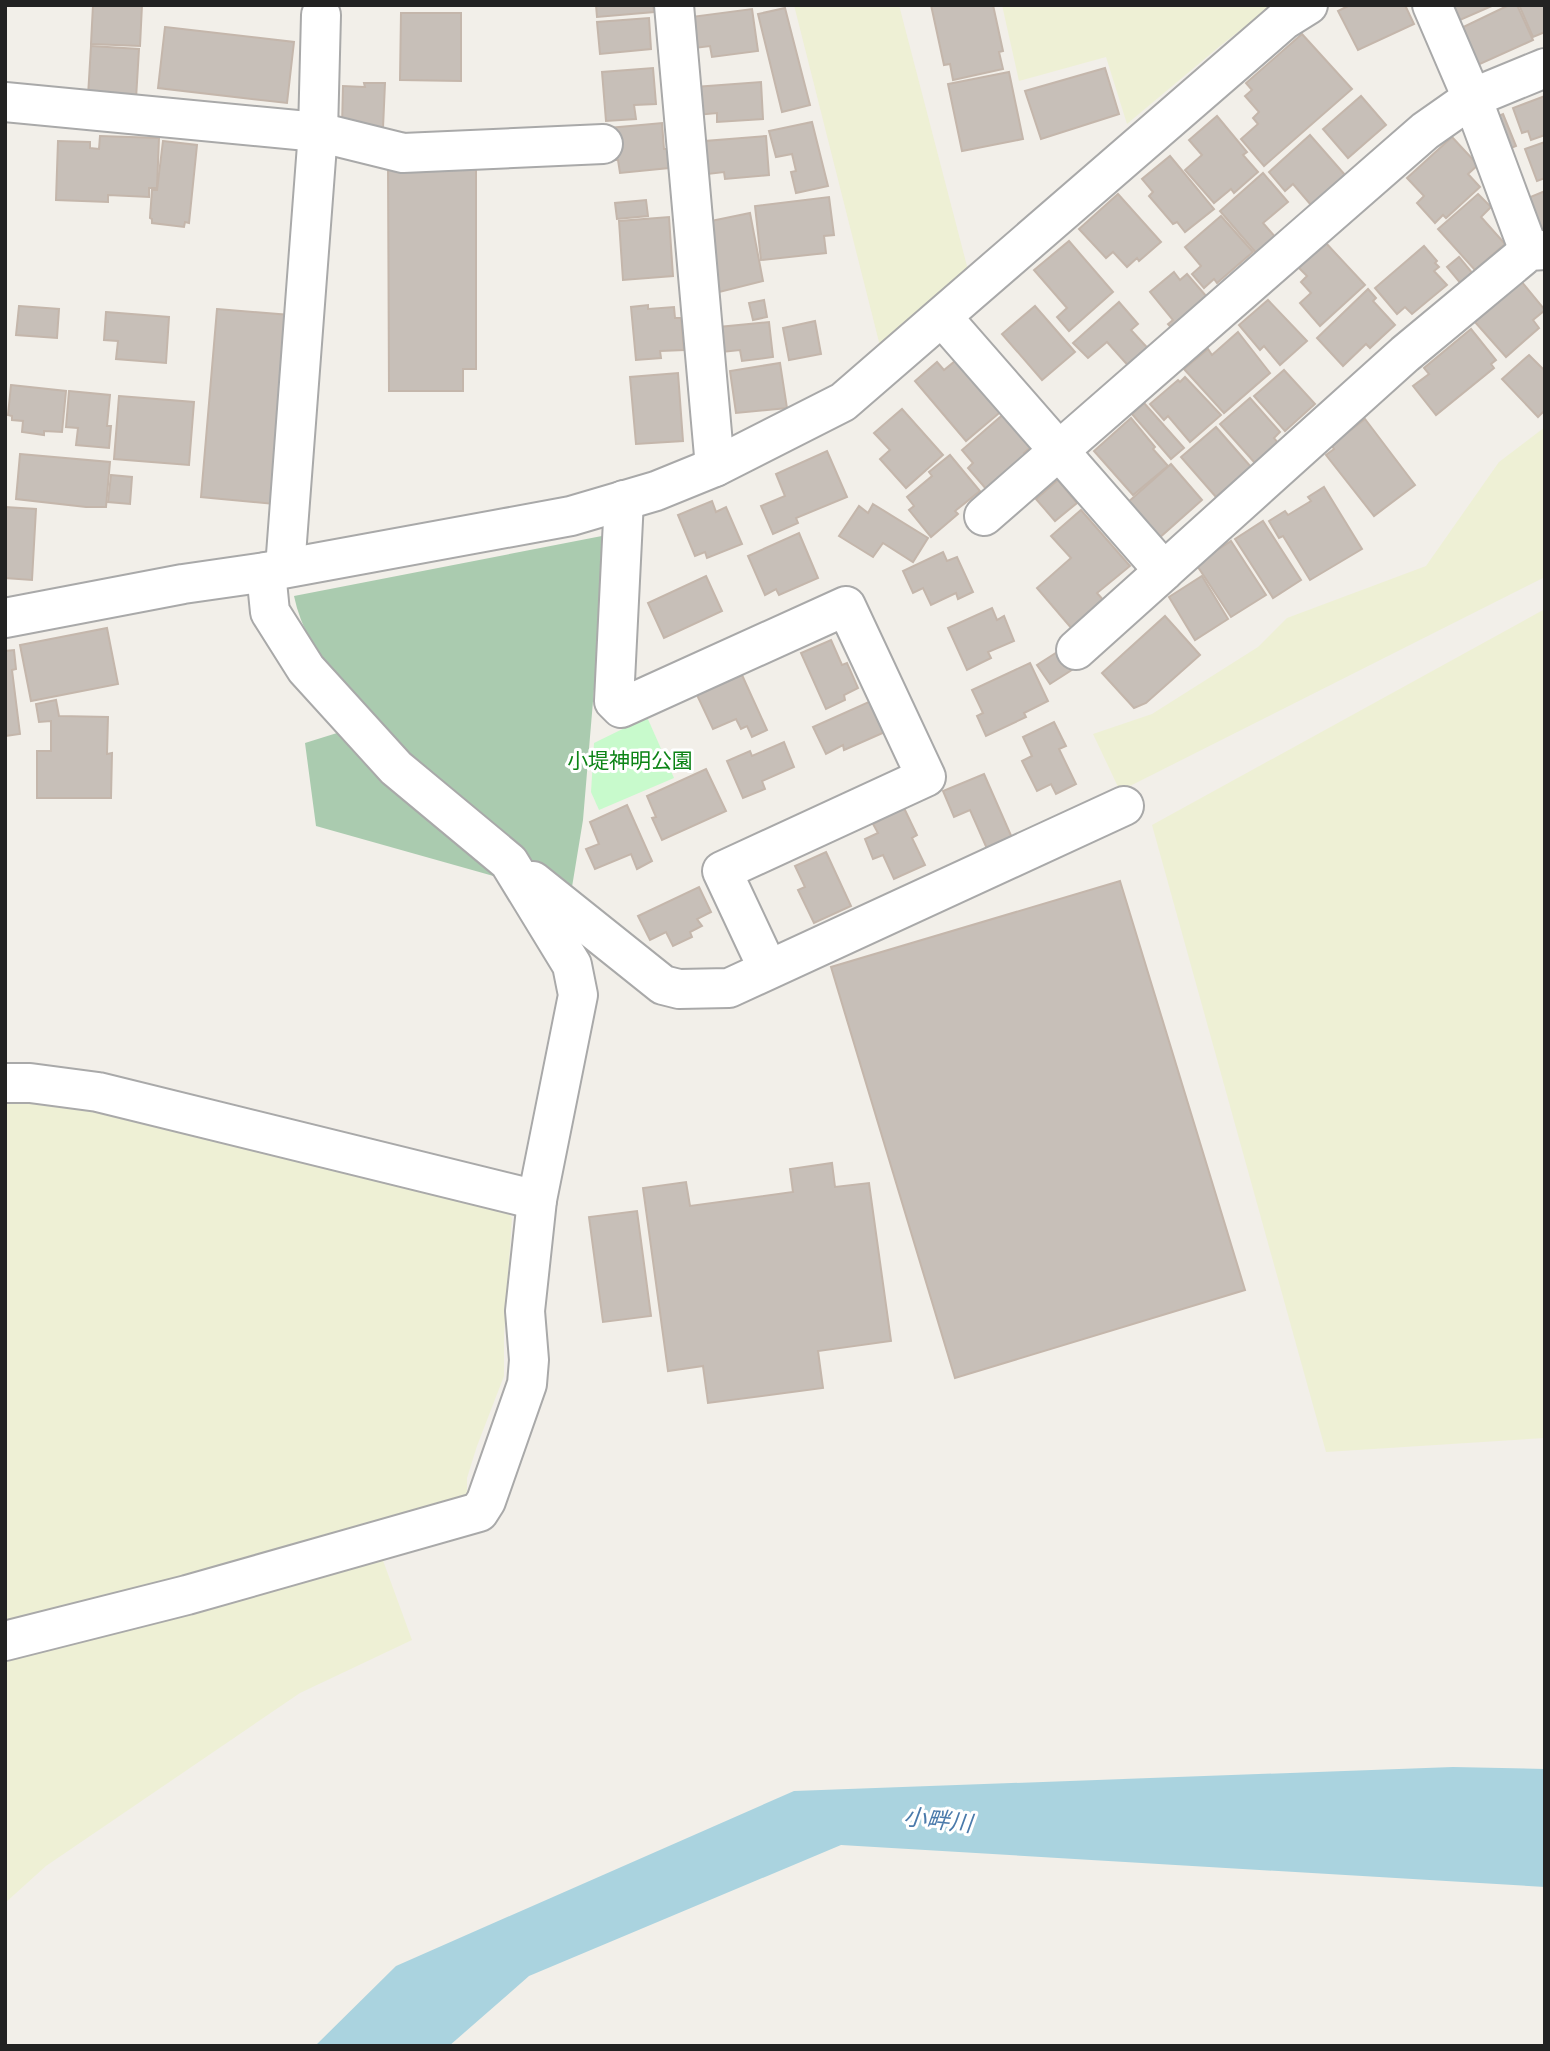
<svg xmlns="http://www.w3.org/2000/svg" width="1550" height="2051" viewBox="0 0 1550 2051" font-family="'Roboto Condensed','Noto Sans JP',sans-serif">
<rect width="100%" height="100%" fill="#f2efe9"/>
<g fill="#eef0d5">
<path d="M794 5H899L968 270 881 350Z"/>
<path d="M1002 5H1273L1220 46 1127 124 1106 57 1019 81Z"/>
<path d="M1545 427V577L1120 791 1093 734 1152 714 1258 647 1287 618 1426 566 1499 462Z"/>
<path d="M1545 609V1438L1326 1452 1152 825Z"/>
<path d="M5 1092H13L500 1203 512 1218 504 1336V1376L477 1446 467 1478V1494L463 1502 5 1631Z"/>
<path d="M381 1555 412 1640 300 1693 46 1866 5 1903V1657Z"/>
</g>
<g fill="#aacbaf">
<path d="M607 535 583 820 571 893C537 864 503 835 468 807 406 754 311 679 294 596Z"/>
<path d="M337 733 366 763 497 877 316 826 305 743Z"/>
</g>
<path fill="#c8facc" d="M647 717 674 778 599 810 591 792 594 743Z"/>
<path fill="#aad3df" d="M1453 1767 1545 1769V1887L841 1845 529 1976 449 2046H315L396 1966 794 1791Z"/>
<g fill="#c7bfb8" stroke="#c4b6ab" stroke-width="2">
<path d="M93 5H142L140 46 91 44Z"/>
<path d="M596 5H653L654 12 597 17Z"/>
<path d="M931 5H993L1003 51 999 52 1003 69 953 80 950 64 944 65Z"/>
<path d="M1350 5H1405L1414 24 1358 50 1338 11Z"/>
<path d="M1454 5H1494L1460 20Z"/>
<path d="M1509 5H1517L1533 40 1471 68 1453 32Z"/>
<path d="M1519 5H1545V32L1533 37Z"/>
<path d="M785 8 810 105 782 112 758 14Z"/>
<path d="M752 9 758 51 712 57 710 46 695 48 691 17Z"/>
<path d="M401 13H461V81L400 80Z"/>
<path d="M649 18 651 49 600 54 597 22Z"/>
<path d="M165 27 294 42 287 103 158 88Z"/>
<path d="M1302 34 1352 89 1264 166 1241 139 1258 124 1253 118 1259 112 1245 96 1252 90 1246 83Z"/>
<path d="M91 46 139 49 136 99 88 96Z"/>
<path d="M653 68 656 104 634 105 636 119 606 121 602 72Z"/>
<path d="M1105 68 1119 114 1041 139 1025 91Z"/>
<path d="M1009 72 1023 139 962 151 948 84Z"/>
<path d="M761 82 763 119 717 122V113L697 115 695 87Z"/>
<path d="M364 83H385L383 128 342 127 343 86 365 87Z"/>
<path d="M1361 96 1386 125 1348 158 1323 129Z"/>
<path d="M1545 96V135L1531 140 1528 131 1522 133 1513 108Z"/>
<path d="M1503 114 1516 146 1504 151 1492 119Z"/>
<path d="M1217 116 1247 152 1243 155 1258 172 1234 193 1231 189 1214 203 1185 170 1202 155 1189 140Z"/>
<path d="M812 122 828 186 796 193 791 172 796 171 792 154 776 157 769 131Z"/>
<path d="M662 123 664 149H668L669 168 620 173 618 160H612L609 128Z"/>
<path d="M1310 135 1345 175 1311 205 1293 184 1285 191 1269 172Z"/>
<path d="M100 136 159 138 157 188H149V197L108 195V202L56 200 58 141 90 142V148L99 149Z"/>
<path d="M766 136 769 175 725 179 724 172 708 174 705 141Z"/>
<path d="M1452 137 1478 165 1468 174 1480 187 1446 218 1443 215 1435 223 1417 203 1424 196 1407 178Z"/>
<path d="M163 141 197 145 189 223 185 222 184 227 152 223V219L150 218 152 190H157Z"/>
<path d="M1545 142V178L1537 181 1525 149Z"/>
<path d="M1170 156 1214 209 1185 232 1177 222 1173 224 1149 196 1153 192 1142 179Z"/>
<path d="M388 163 476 164V369H463V391H389Z"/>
<path d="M1263 173 1288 202 1263 223 1277 239 1258 255 1220 211Z"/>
<path d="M1545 191V234L1544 235 1528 198Z"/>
<path d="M1118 194 1161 242 1139 261 1137 258 1127 267 1113 252 1106 258 1079 229Z"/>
<path d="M1478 194 1491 207 1481 217 1505 244 1475 270 1438 229Z"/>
<path d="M829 197 834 235 824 236 826 253 761 260 755 206Z"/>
<path d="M646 200 648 216 617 219 615 203Z"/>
<path d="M750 213 763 281 719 292 706 222Z"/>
<path d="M1221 216 1253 252 1217 283 1214 279 1204 288 1192 274 1201 266 1185 247Z"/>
<path d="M669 217 673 276 623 280 619 221Z"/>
<path d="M1069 241 1113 292 1069 331 1057 317 1067 308 1034 270Z"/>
<path d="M1325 242 1365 285 1320 326 1300 303 1311 293 1301 282 1307 276 1298 267Z"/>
<path d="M1424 246 1437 261 1435 263 1439 267 1434 271 1447 285 1412 314 1405 307 1397 314 1375 288Z"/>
<path d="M1459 257 1474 275 1462 285 1447 267Z"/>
<path d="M1174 272 1180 280 1187 274 1213 304 1177 334 1168 324 1173 320 1150 292Z"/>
<path d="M1521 281 1545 310 1533 320 1539 328 1506 357 1475 322Z"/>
<path d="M1368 289 1376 298 1373 301 1395 325 1370 348 1366 344 1343 366 1317 338Z"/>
<path d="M764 300 767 317 753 320 749 303Z"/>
<path d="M1268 300 1307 341 1280 365 1264 346 1260 350 1239 325Z"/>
<path d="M1119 302 1138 324 1131 330 1153 354 1133 371 1107 342 1088 358 1073 343Z"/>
<path d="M648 305V309L674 307 675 318H681L684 350 660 351 661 358 636 360 631 307Z"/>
<path d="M19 306 59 309 57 338 16 335Z"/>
<path d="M1035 306 1075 352 1042 380 1002 334Z"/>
<path d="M217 309 290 315 274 504 201 497Z"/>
<path d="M106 312 169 317 166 363 116 359 118 341 104 340Z"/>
<path d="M815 321 821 354 789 360 783 328Z"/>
<path d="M769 322 773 357 742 361 740 350 722 352 719 327Z"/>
<path d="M1471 329 1496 360 1491 364 1494 368 1436 415 1413 386 1429 374 1424 368Z"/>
<path d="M1238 332 1270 373 1224 413 1184 369 1208 349 1212 355Z"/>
<path d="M1529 355 1545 371V410L1538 417 1502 379Z"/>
<path d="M960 357 1004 409 966 441 915 381 937 362 944 370Z"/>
<path d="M780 363 787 408 736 413 730 371Z"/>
<path d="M1284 370 1315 404 1285 431 1254 396Z"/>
<path d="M678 373 683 441 636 444 630 377Z"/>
<path d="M1185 377 1221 415 1190 442 1168 416 1164 420 1150 404 1178 380 1180 382Z"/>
<path d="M11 385 66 391 62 432 44 431V435L22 432 23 421 12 420V416L8 415Z"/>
<path d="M69 391 110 395 107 426H111L109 448 76 445 78 428 66 427Z"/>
<path d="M119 396 194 402 189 465 114 459Z"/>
<path d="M1250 398 1280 432 1274 438 1278 443 1255 463 1220 424Z"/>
<path d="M1144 403 1184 448 1171 459 1132 414Z"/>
<path d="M902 409 943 455 906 488 880 459 890 450 874 433Z"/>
<path d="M1006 412 1034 444 1024 453 1027 456 987 490 968 468 973 463 962 450Z"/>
<path d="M1131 418 1155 447 1153 449 1168 466 1133 495 1094 451Z"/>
<path d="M1365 419 1415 485 1374 516 1326 455 1334 449 1331 445Z"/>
<path d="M1216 427 1251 467 1216 497 1181 457Z"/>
<path d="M827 451 847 497 796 518 798 523 773 534 761 506 785 496 776 474Z"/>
<path d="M20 454 110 462 106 507H86L16 499Z"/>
<path d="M950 455 980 491 955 511 958 514 931 537 909 510 914 506 907 497 932 476 929 472Z"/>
<path d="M1171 464 1202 500 1158 539 1127 503Z"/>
<path d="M111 475 132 477 130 504 108 502Z"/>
<path d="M1058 480 1077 503 1055 521 1036 499Z"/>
<path d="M1324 487 1362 549 1310 580 1283 536 1279 538 1269 521 1285 511 1288 515 1311 501 1308 497Z"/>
<path d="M712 501 716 512 726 507 742 544 707 558 705 552 695 556 678 515Z"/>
<path d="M873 504 928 538 913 562 883 543 873 557 839 536 859 506 868 513Z"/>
<path d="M5 507 36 509 32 580 5 578Z"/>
<path d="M1081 510 1130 566 1097 593 1105 602 1073 630 1037 588 1071 558 1051 536Z"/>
<path d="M1263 521 1301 580 1273 598 1235 539Z"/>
<path d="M799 533 818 578 779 595 776 589 765 595 748 556Z"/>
<path d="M1231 541 1266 595 1231 617 1196 564Z"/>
<path d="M943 552 947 561 957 557 973 592 958 599 956 593 931 605 923 588 913 593 903 571Z"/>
<path d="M706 576 722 611 664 638 648 603Z"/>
<path d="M1202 576 1228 619 1195 640 1169 597Z"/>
<path d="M992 608 997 620 1004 616 1014 641 988 652 991 658 967 670 948 628Z"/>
<path d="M1165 616 1200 655 1146 703 1134 708 1102 673Z"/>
<path d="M107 628 118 684 31 701 20 645Z"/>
<path d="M831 640 842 665 847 663 858 688 844 695 845 700 826 709 801 653Z"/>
<path d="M1065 647 1078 666 1050 684 1037 665Z"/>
<path d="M14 650 16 669 12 670 20 734 5 736V651Z"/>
<path d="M1030 663 1048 701 1024 713 1026 717 986 736 977 716 983 713 972 690Z"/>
<path d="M742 675 767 730 752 737 747 726 741 729 736 719 713 729 697 695Z"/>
<path d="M56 700 59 716 108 717 107 754 112 753 111 798H37V751H51V721L39 722 36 704Z"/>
<path d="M871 701 885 732 844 750 843 745 826 754 813 727Z"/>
<path d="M1054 722 1066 746 1059 749 1076 784 1056 794 1051 784 1037 791 1022 761 1032 756 1023 737Z"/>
<path d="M784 742 794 767 762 781 765 789 743 798 727 761 750 751 752 756Z"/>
<path d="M706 769 726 811 662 840 652 818 656 817 647 796Z"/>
<path d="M984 774 1013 840 988 851 970 810 954 817 943 791Z"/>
<path d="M627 805 652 861 637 869 631 854 595 869 586 849 599 844 590 822Z"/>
<path d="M904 808 917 835 912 838 925 865 894 879 883 855 873 859 865 839 878 833 873 824Z"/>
<path d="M826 852 851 906 814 923 798 890 805 887 795 866Z"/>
<path d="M1120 881 1245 1290 955 1378 831 967Z"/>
<path d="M699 887 711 912 697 919 702 926 690 932 692 937 673 946 666 932 650 940 638 916Z"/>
<path d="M832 1163 835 1187 869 1183 891 1341 818 1351 823 1388 708 1403 703 1366 668 1371 643 1188 686 1182 690 1206 793 1192 790 1169Z"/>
<path d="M637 1211 651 1316 603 1322 589 1217Z"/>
</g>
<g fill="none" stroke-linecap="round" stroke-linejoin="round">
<defs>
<g id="minor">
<path d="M674 5 715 467"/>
<path d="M1432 5 1472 98 1529 251"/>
<path d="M5 102 318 132 403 153 603 144"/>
<path d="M943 318 1164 571 1405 354 1529 251 1545 250"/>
<path d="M624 500 614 701 621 708 846 606 926 777 722 871 768 969"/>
<path d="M984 516 1425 131 1472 98 1545 68"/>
<path d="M285 568 318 132 321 15"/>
<path d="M5 618 183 584 266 572 571 516 656 491 715 467 843 402 1284 20 1308 5"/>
<path d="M1076 650 1164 571"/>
<path d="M533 881 663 985 679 989 729 988 1124 806"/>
<path d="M5 1083H30L98 1092 537 1200"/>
<path d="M5 1641 187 1595 479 1512 486 1501 527 1384 529 1360 525 1311 537 1200 578 995 572 965 509 862 396 768 306 669 270 612 266 572"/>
</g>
</defs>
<use href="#minor" stroke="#a9a9a9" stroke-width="42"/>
<use href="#minor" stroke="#fff" stroke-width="38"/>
</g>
<g text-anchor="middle" stroke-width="6" stroke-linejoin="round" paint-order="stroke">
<g font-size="21" fill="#0c8416" stroke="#fff">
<text x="630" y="768">小堤神明公園</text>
</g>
<g font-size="23" font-style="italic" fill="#4a7aab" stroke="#fff">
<text transform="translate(938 1820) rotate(6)" y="8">小畔川</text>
</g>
</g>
<rect width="1550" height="2051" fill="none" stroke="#222222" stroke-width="14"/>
</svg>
